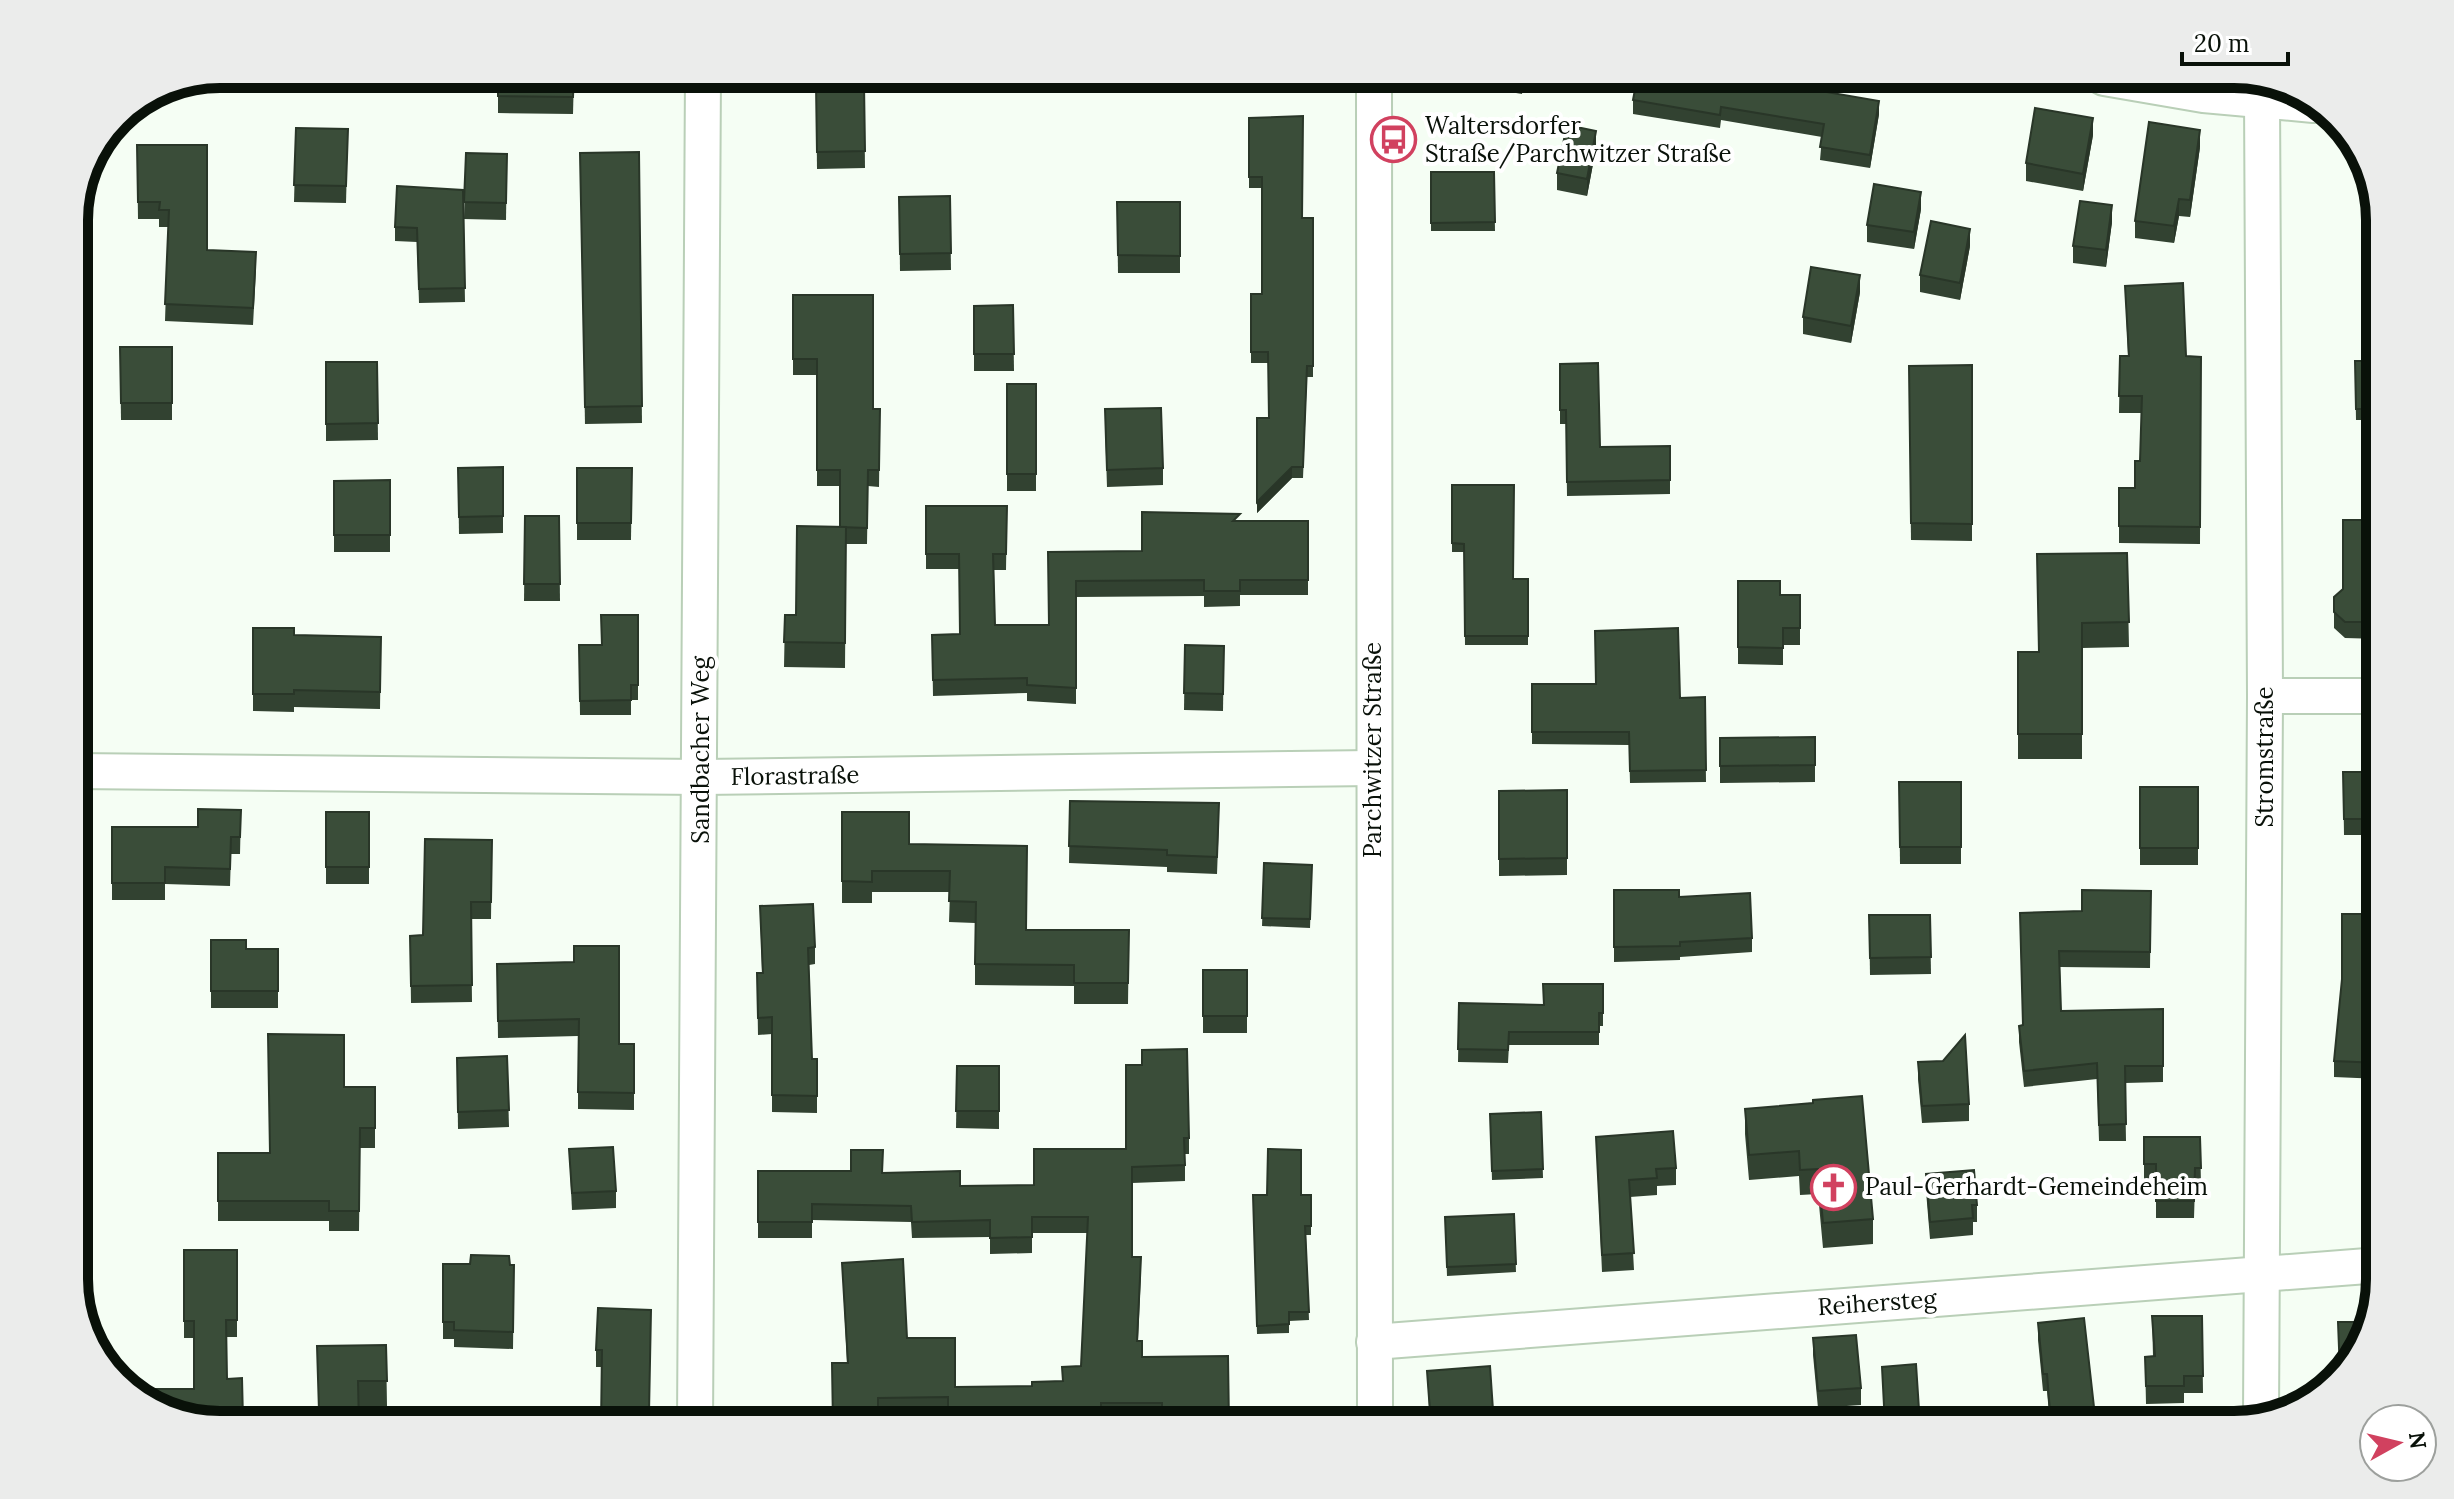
<svg xmlns="http://www.w3.org/2000/svg" width="2454" height="1499" viewBox="0 0 2454 1499" font-family="Lora,serif">
<rect width="100%" height="100%" fill="#f5fef4"/>
<g fill="none" stroke-linecap="round" stroke-linejoin="round">
<defs>
<g id="minor">
<path d="M1374 74 1375 1425"/>
<path d="M2265 696H2380"/>
<path d="M74 771 702 777 1372 768"/>
<path d="M1374 1342 2380 1265"/>
<path d="M2261 1418 2265 696 2262 96"/>
<path d="M695 1425 703 74"/>
</g>
<path id="tertiary" d="M2105 74 2204 91 2314 101"/>
</defs>
<use href="#minor" stroke="#b9cfb7" stroke-width="38"/>
<use href="#tertiary" stroke="#b9cfb7" stroke-width="46"/>
<use href="#minor" stroke="#fff" stroke-width="34"/>
<use href="#tertiary" stroke="#fff" stroke-width="42"/>
</g>
<g fill="#324231">
<path d="M498 74H574L573 114 498 113Z"/>
<rect x="847" y="74" width="36" height="6"/>
<path d="M1450 74H1525L1522 94 1450 82Z"/>
<path d="M816 84H864L865 168 817 169Z"/>
<path d="M1782 84 1879 114 1870 168 1820 160 1822 137 1721 120 1720 128 1633 114V100Z"/>
<path d="M1249 118 1302 218H1313V377H1307L1303 478H1292L1257 513 1268 418V363H1251V352L1262 294V188H1249Z"/>
<path d="M296 128 348 129 346 203 294 202Z"/>
<path d="M2093 135 2083 191 2026 181V163Z"/>
<path d="M137 145 207 250 256 269 253 325 165 321 168 227H159V219H138Z"/>
<path d="M2200 147 2190 217 2179 216 2174 243 2135 238V221Z"/>
<path d="M1596 148 1587 196 1557 190V173Z"/>
<path d="M639 152 642 423 585 424 580 153Z"/>
<path d="M466 153 507 154 506 220 464 219Z"/>
<path d="M2366 168 2380 211V420H2356L2355 361H2375L2379 273 2375 272V232H2367Z"/>
<path d="M1431 172H1494L1495 231H1431Z"/>
<path d="M463 190 465 302 419 303 417 242 395 241V227Z"/>
<path d="M950 196 951 270 900 271 899 197Z"/>
<path d="M1117 202H1180V273H1118Z"/>
<path d="M1921 209 1914 249 1867 242V225Z"/>
<path d="M2112 222 2106 267 2073 263V246Z"/>
<path d="M1970 246 1960 300 1920 292V275Z"/>
<path d="M2125 286 2186 356 2201 357 2200 544 2119 543V488H2135L2140 461 2142 413H2119L2120 356H2128Z"/>
<path d="M1860 292 1851 343 1803 334V317Z"/>
<path d="M793 295 873 409H880L879 487 868 486 867 544H846L845 668 784 667 785 615H796L840 527V486H817V375H793Z"/>
<path d="M1013 305 1014 371H974V306Z"/>
<path d="M120 347H172V420H121Z"/>
<path d="M326 362H377L378 440 326 441Z"/>
<path d="M1560 364 1600 447 1670 446V494L1567 496 1566 424H1560Z"/>
<path d="M1972 365V541L1911 540 1909 366Z"/>
<rect x="1007" y="384" width="29" height="107"/>
<path d="M1105 426 1163 468V485L1107 487Z"/>
<path d="M503 467V533L459 534 458 468Z"/>
<path d="M577 468H632L631 540H577Z"/>
<path d="M390 480V552H334V481Z"/>
<path d="M1452 485 1513 579H1528V645H1465L1464 552H1452Z"/>
<path d="M2380 503V639L2345 638 2334 628V597L2343 589 2369 520V511Z"/>
<path d="M926 506H1007L1006 570H994L995 625H1049L1048 552 1142 551 1240 521H1308V595H1240V606L1204 607V596L1076 597V704L1027 701V693L933 696 932 635 960 634 959 569H926Z"/>
<path d="M525 516H559L560 601H524Z"/>
<path d="M2127 553 2129 647 2082 648V759H2018V652H2038Z"/>
<path d="M1738 581 1780 595H1800V645H1783V665L1738 664Z"/>
<path d="M638 615V700H631V715H580L579 645H602Z"/>
<path d="M253 628 294 635 381 637 380 709 294 707V712L253 711Z"/>
<path d="M1185 645 1224 646 1223 711 1184 710Z"/>
<path d="M1532 684H1596L1680 698 1705 697 1706 782 1630 783 1629 745 1532 744Z"/>
<path d="M1815 737V782L1720 783V738Z"/>
<path d="M2343 772H2380V843H2372V835H2344Z"/>
<path d="M1899 782H1961V864H1900Z"/>
<rect x="2140" y="787" width="58" height="78"/>
<path d="M1567 790V875L1499 876V791Z"/>
<path d="M1070 801 1219 820 1217 874 1167 872V867L1069 863Z"/>
<path d="M241 810 240 854H231L230 886 165 884V900H112V827H198Z"/>
<rect x="326" y="812" width="43" height="72"/>
<path d="M842 812 909 844 1027 846 1026 930H1129L1128 1004H1074V986L975 985V923L949 922 950 892H872V903H842Z"/>
<path d="M492 840 491 919H471L472 1002 411 1003 410 936 423 935Z"/>
<path d="M1264 863 1312 865 1310 928 1262 926Z"/>
<path d="M1614 890 1679 897 1752 938V952L1680 957V960L1614 962Z"/>
<path d="M2151 891 2150 968 2060 967 2061 1011 2163 1009V1082L2125 1083 2126 1141H2099L2097 1079 2024 1087 2019 1042V1026L2023 1025 2020 929Z"/>
<path d="M760 906 815 947V964L809 965 812 1059H817V1113L772 1112V1034L758 1035 757 973H762Z"/>
<path d="M2380 914V967H2377L2375 1022 2380 1023V1079L2334 1077V1061Z"/>
<path d="M1869 915H1930L1931 974 1870 975Z"/>
<path d="M211 940 246 949H278V1008H211Z"/>
<path d="M497 964 619 1044H634V1110L578 1109V1036L498 1038Z"/>
<rect x="1203" y="970" width="44" height="63"/>
<path d="M1603 984V1026H1599V1045H1509L1508 1063 1458 1062 1459 1003 1543 1005Z"/>
<path d="M507 1056 509 1127 458 1129 457 1058Z"/>
<path d="M1918 1062 1969 1104V1121L1922 1123 1918 1079Z"/>
<path d="M957 1066H999V1129L956 1128Z"/>
<path d="M344 1087H375V1148H360L359 1231H329V1221H218V1153H269Z"/>
<path d="M1813 1103 1873 1219V1244L1823 1248 1818 1194 1800 1195 1799 1176 1749 1180 1745 1134V1109Z"/>
<path d="M1541 1112 1543 1178 1492 1180 1490 1114Z"/>
<path d="M1596 1137 1676 1168V1185L1657 1186V1195L1630 1197 1634 1270 1602 1272Z"/>
<path d="M2144 1137H2200L2201 1185H2195L2194 1218H2156V1181H2144Z"/>
<path d="M1189 1138V1154H1185V1181L1132 1183V1257L1141 1273 1138 1341 1142 1357 1228 1356 1162 1419H1101V1425H948V1414H878L847 1363 842 1263 907 1338 955 1387 1032 1386 1063 1381 1081 1366 1088 1233H1032V1253L990 1254V1237L912 1238 911 1222 812 1220V1238H758V1171L882 1173 960 1186 1034 1185 1126 1149Z"/>
<path d="M569 1149 616 1191V1208L572 1210Z"/>
<path d="M1926 1174 1977 1205V1222H1973V1235L1930 1239 1926 1191Z"/>
<path d="M1253 1195H1311V1235H1306L1309 1320 1289 1321V1333L1257 1334Z"/>
<path d="M1514 1214 1516 1272 1447 1276 1445 1217Z"/>
<path d="M184 1250H237V1337H226L227 1379 243 1420V1425H220L147 1405 194 1389V1338H184Z"/>
<path d="M443 1264 514 1265 513 1349 454 1347V1339H443Z"/>
<path d="M651 1310 649 1425H601L602 1367H596V1350Z"/>
<path d="M2152 1316H2202L2203 1393H2184V1403L2146 1404 2145 1357 2153 1356Z"/>
<path d="M2038 1323 2096 1425H2050L2047 1391H2043L2038 1340Z"/>
<path d="M1813 1338 1861 1388V1405L1818 1408 1813 1355Z"/>
<path d="M386 1345 387 1406H358L318 1411Z"/>
<path d="M1427 1371 1494 1425H1430Z"/>
</g>
<g fill="#293628">
<path d="M1879 101V114L1870 168V155Z"/>
<path d="M2093 118V135L2083 191V174Z"/>
<path d="M2200 130V147L2190 217V200Z"/>
<path d="M1596 131V148L1587 196V179Z"/>
<path d="M1921 192V209L1914 249V232Z"/>
<path d="M2179 199V216L2174 243V226Z"/>
<path d="M2112 205V222L2106 267V250Z"/>
<path d="M1970 229V246L1960 300V283Z"/>
<path d="M1860 275V292L1851 343V326Z"/>
<path d="M1292 467V478L1257 513V502Z"/>
</g>
<g fill="#3a4d39" stroke="#293628" stroke-width="2">
<path d="M498 74H574L573 97 498 96Z"/>
<path d="M1451 74H1524L1522 86Z"/>
<path d="M1638 74H1782L1780 84 1879 101 1870 155 1820 147 1824 124 1721 107 1720 115 1633 100Z"/>
<path d="M816 84H864L865 151 817 152Z"/>
<path d="M2035 108 2093 118 2083 174 2026 163Z"/>
<path d="M1303 116 1302 218H1313V366H1307L1303 467H1292L1257 502V418H1269L1268 352H1251V294H1262V177H1249V118Z"/>
<path d="M2149 122 2200 130 2190 200 2179 199 2174 226 2135 221Z"/>
<path d="M1567 125 1596 131 1587 179 1557 173Z"/>
<path d="M296 128 348 129 346 186 294 185Z"/>
<path d="M137 145H207V250L256 252 253 308 165 304 169 210H159L160 202H138Z"/>
<path d="M639 152 642 406 585 407 580 153Z"/>
<path d="M466 153 507 154 506 203 464 202Z"/>
<path d="M2366 168 2380 211V261H2375V221L2367 220Z"/>
<path d="M1431 172H1494L1495 222 1431 223Z"/>
<path d="M1874 184 1921 192 1914 232 1867 225Z"/>
<path d="M397 186 463 190 465 288 419 289 417 228 395 227Z"/>
<path d="M950 196 951 253 900 254 899 197Z"/>
<path d="M2080 201 2112 205 2106 250 2073 246Z"/>
<path d="M1117 202H1180V256L1118 255Z"/>
<path d="M1931 221 1970 229 1960 283 1920 275Z"/>
<path d="M2380 266V409H2356L2355 361H2375V280H2379Z"/>
<path d="M1811 267 1860 275 1851 326 1803 317Z"/>
<path d="M2183 283 2186 356 2201 357 2200 527 2119 526V488H2135V461H2140L2142 396H2119L2120 356H2129L2125 286Z"/>
<path d="M793 295H873V409H880L879 470H868L867 528 840 527V470H817V359H793Z"/>
<path d="M1013 305 1014 354H974V306Z"/>
<path d="M120 347H172V403H121Z"/>
<path d="M326 362H377L378 423 326 424Z"/>
<path d="M1598 363 1600 447 1670 446V480L1567 482 1566 410H1560V364Z"/>
<path d="M1972 365V524L1911 523 1909 366Z"/>
<rect x="1007" y="384" width="29" height="90"/>
<path d="M1161 408 1163 468 1107 470 1105 409Z"/>
<path d="M503 467V516L459 517 458 468Z"/>
<path d="M577 468H632L631 523H577Z"/>
<path d="M390 480V535H334V481Z"/>
<path d="M1452 485H1514L1513 579H1528V636H1465L1464 544 1452 543Z"/>
<path d="M2380 503V512L2369 511Z"/>
<path d="M926 506H1007L1006 554H993L995 625H1049L1048 552 1142 551V512L1240 514 1233 521H1308V580H1240V591H1204V580L1076 581V688L1027 685V678L933 680 932 635 960 634 959 554H926Z"/>
<path d="M525 516H559L560 584H524Z"/>
<path d="M2343 520H2379L2380 622H2345L2334 612V597L2343 589Z"/>
<path d="M797 526 846 527 845 643 784 642 785 615H796Z"/>
<path d="M2127 553 2129 622 2082 623V734H2018V652H2039L2037 554Z"/>
<path d="M1738 581H1780V595H1800V628H1783V648L1738 647Z"/>
<path d="M601 615H638V685H631V700L580 701 579 645H602Z"/>
<path d="M253 628H294V635L381 637 380 692 294 690V694H253Z"/>
<path d="M1678 628 1680 698 1705 697 1706 770 1630 771 1629 732H1532V684H1596L1595 631Z"/>
<path d="M1185 645 1224 646 1223 694 1184 693Z"/>
<path d="M1815 737V765L1720 766V738Z"/>
<path d="M2343 772H2380V828H2372V819H2344Z"/>
<path d="M1899 782H1961V847H1900Z"/>
<rect x="2140" y="787" width="58" height="61"/>
<path d="M1567 790V858L1499 859V791Z"/>
<path d="M1070 801 1219 803 1217 857 1167 855V850L1069 846Z"/>
<path d="M198 809 241 810 240 837H231L230 869 165 867V883H112V827H198Z"/>
<rect x="326" y="812" width="43" height="55"/>
<path d="M842 812H909V844L1027 846 1026 930H1129L1128 983H1074V965L975 964 976 902 949 901 950 871H872V882L842 881Z"/>
<path d="M425 839 492 840 491 902H471L472 985 411 986 410 936 423 935Z"/>
<path d="M1264 863 1312 865 1310 919 1262 918Z"/>
<path d="M1614 890H1679V897L1750 893 1752 938 1680 942V946L1614 947Z"/>
<path d="M2082 890 2151 891 2150 952 2059 951 2061 1011 2163 1009V1066H2125L2126 1124 2099 1125 2097 1063 2024 1071 2019 1026 2023 1025 2020 913 2082 911Z"/>
<path d="M813 904 815 947 808 948 812 1059H817V1096L772 1095V1017L758 1018 757 973H763L760 906Z"/>
<path d="M2342 914H2380V951H2377L2374 1022 2380 1023V1063L2334 1061 2342 979Z"/>
<path d="M1869 915H1930L1931 957 1870 958Z"/>
<path d="M211 940H246V949H278V991H211Z"/>
<path d="M574 946H619V1044H634V1093L578 1092 579 1019 498 1021 497 964 574 962Z"/>
<rect x="1203" y="970" width="44" height="46"/>
<path d="M1543 984H1603V1013H1599V1032H1509L1508 1050 1458 1049 1459 1003 1544 1005Z"/>
<path d="M268 1034 344 1035V1087H375V1128H360L359 1211H329V1201H218V1153H270Z"/>
<path d="M1965 1035 1969 1104 1922 1106 1918 1062 1943 1061Z"/>
<path d="M1187 1049 1189 1138H1184L1185 1165 1132 1167V1257H1141L1137 1341H1142V1357L1228 1356 1229 1425H1162V1403H1101V1424L948 1425V1397L878 1398V1425H833L832 1363H848L842 1263 903 1259 907 1338H955V1387L1032 1386V1382L1063 1381 1062 1367 1081 1366 1088 1217H1032V1237L990 1238V1220L912 1222 911 1206 812 1204V1222H758V1171H851V1150H883L882 1173 960 1171V1186L1034 1185V1149H1126V1065H1142V1050Z"/>
<path d="M507 1056 509 1110 458 1112 457 1058Z"/>
<path d="M957 1066H999V1111H956Z"/>
<path d="M1862 1096 1873 1219 1823 1223 1818 1169 1800 1170 1799 1151 1749 1155 1745 1109 1813 1103V1100Z"/>
<path d="M1541 1112 1543 1169 1492 1171 1490 1114Z"/>
<path d="M1673 1131 1676 1168 1656 1169 1657 1178 1629 1180 1634 1253 1602 1255 1596 1137Z"/>
<path d="M2144 1137H2200L2201 1168H2195L2194 1201H2156V1164H2144Z"/>
<path d="M613 1147 616 1191 572 1193 569 1149Z"/>
<path d="M1268 1149 1301 1150V1195H1311V1226H1305L1309 1312H1289V1324L1257 1326 1253 1195H1267Z"/>
<path d="M1974 1170 1977 1205H1972L1973 1218 1930 1222 1926 1174Z"/>
<path d="M1514 1214 1516 1264 1447 1267 1445 1217Z"/>
<path d="M184 1250H237V1320H226L227 1379 242 1378 243 1420 206 1421 147 1405 130 1389H194V1321H184Z"/>
<path d="M471 1255 509 1256 510 1265H514L513 1332 454 1330V1322H443V1264H470Z"/>
<path d="M598 1308 651 1310 649 1413H638V1425H601L602 1350H596Z"/>
<path d="M2152 1316H2202L2203 1376H2184V1386H2146L2145 1357 2155 1356Z"/>
<path d="M2084 1318 2096 1425H2051L2047 1374H2043L2038 1323Z"/>
<path d="M2338 1322H2368L2360 1352 2340 1373Z"/>
<path d="M1856 1335 1861 1388 1818 1391 1813 1338Z"/>
<path d="M386 1345 387 1381H358L359 1425H296V1411H319L317 1346Z"/>
<path d="M1916 1364 1920 1425H1885L1882 1367Z"/>
<path d="M1490 1366 1494 1425H1465V1423L1431 1425 1427 1371Z"/>
<path d="M484 1412 485 1425H439V1424H443L442 1414Z"/>
</g>
<defs>
<symbol id="bus-ring" viewBox="-11 -11 22 22"><circle r="9.5" fill="#fff" stroke="#d1415f" stroke-width="1.5"/><path d="M-5-6H5V4H4V6H2V4H-2V6H-4V4H-5ZM-3.5-4V0h7V-4ZM-3.5 1.2v1.5H-2V1.2ZM2 1.2v1.5H3.5V1.2Z" fill="#d1415f"/></symbol>
<symbol id="church-ring" viewBox="-11 -11 22 22"><circle r="9.5" fill="#fff" stroke="#d1415f" stroke-width="1.5"/><path d="M-1.2-6h2.4v3.5h3.3v2.4h-3.3V6h-2.4V-.1h-3.3v-2.4h3.3Z" fill="#d1415f"/></symbol>
</defs>
<g fill-rule="evenodd">
<use href="#bus-ring" x="1368" y="114" width="51" height="51"/>
<use href="#church-ring" x="1808" y="1162" width="51" height="51"/>
</g>
<g text-anchor="middle" stroke-width="8" stroke-linejoin="round" paint-order="stroke">
<g font-size="24" fill="#091109" stroke="#fff" text-anchor="start">
<text x="1425" y="134">Waltersdorfer<tspan x="1425" dy="28">Straße/Parchwitzer Straße</tspan></text>
<text x="1865" y="1195">Paul-Gerhardt-Gemeindeheim</text>
</g>
<g font-size="24" fill="#091109" stroke="#fff">
<text transform="translate(701 750) rotate(-90)" y="8">Sandbacher Weg</text>
<text transform="translate(1373 750) rotate(-90)" y="8">Parchwitzer Straße</text>
<text transform="translate(2265 757) rotate(-90)" y="8">Stromstraße</text>
<text transform="translate(795 776) rotate(-1)" y="8">Florastraße</text>
<text transform="translate(1877 1303) rotate(-4)" y="8">Reihersteg</text>
</g>
</g>
<path d="M0 0H2454V1499H0ZM220 88H2234A132 132 0 0 1 2366 220V1279A132 132 0 0 1 2234 1411H220A132 132 0 0 1 88 1279V220A132 132 0 0 1 220 88Z" fill="#ebeceb" fill-rule="evenodd"/>
<path fill="none" stroke="#091109" stroke-width="10" d="M220 88H2234A132 132 0 0 1 2366 220V1279A132 132 0 0 1 2234 1411H220A132 132 0 0 1 88 1279V220A132 132 0 0 1 220 88Z"/>
<g transform="translate(2398 1443) rotate(82)"><circle r="38" fill="#ffffff" stroke="#9da09d" stroke-width="2"/>
<path d="M0-6L14 30L0 20L-14 30Z" fill="#d1415f"/>
<text y="-12" font-size="22" font-weight="bold" text-anchor="middle" fill="#091109">N</text>
</g>
<path d="M2182 52v12h106v-12" fill="none" stroke="#091109" stroke-width="4"/>
<text x="2194" y="52" font-size="24" fill="#091109" stroke="#ffffff" stroke-width="6" paint-order="stroke">20 m</text>
</svg>
